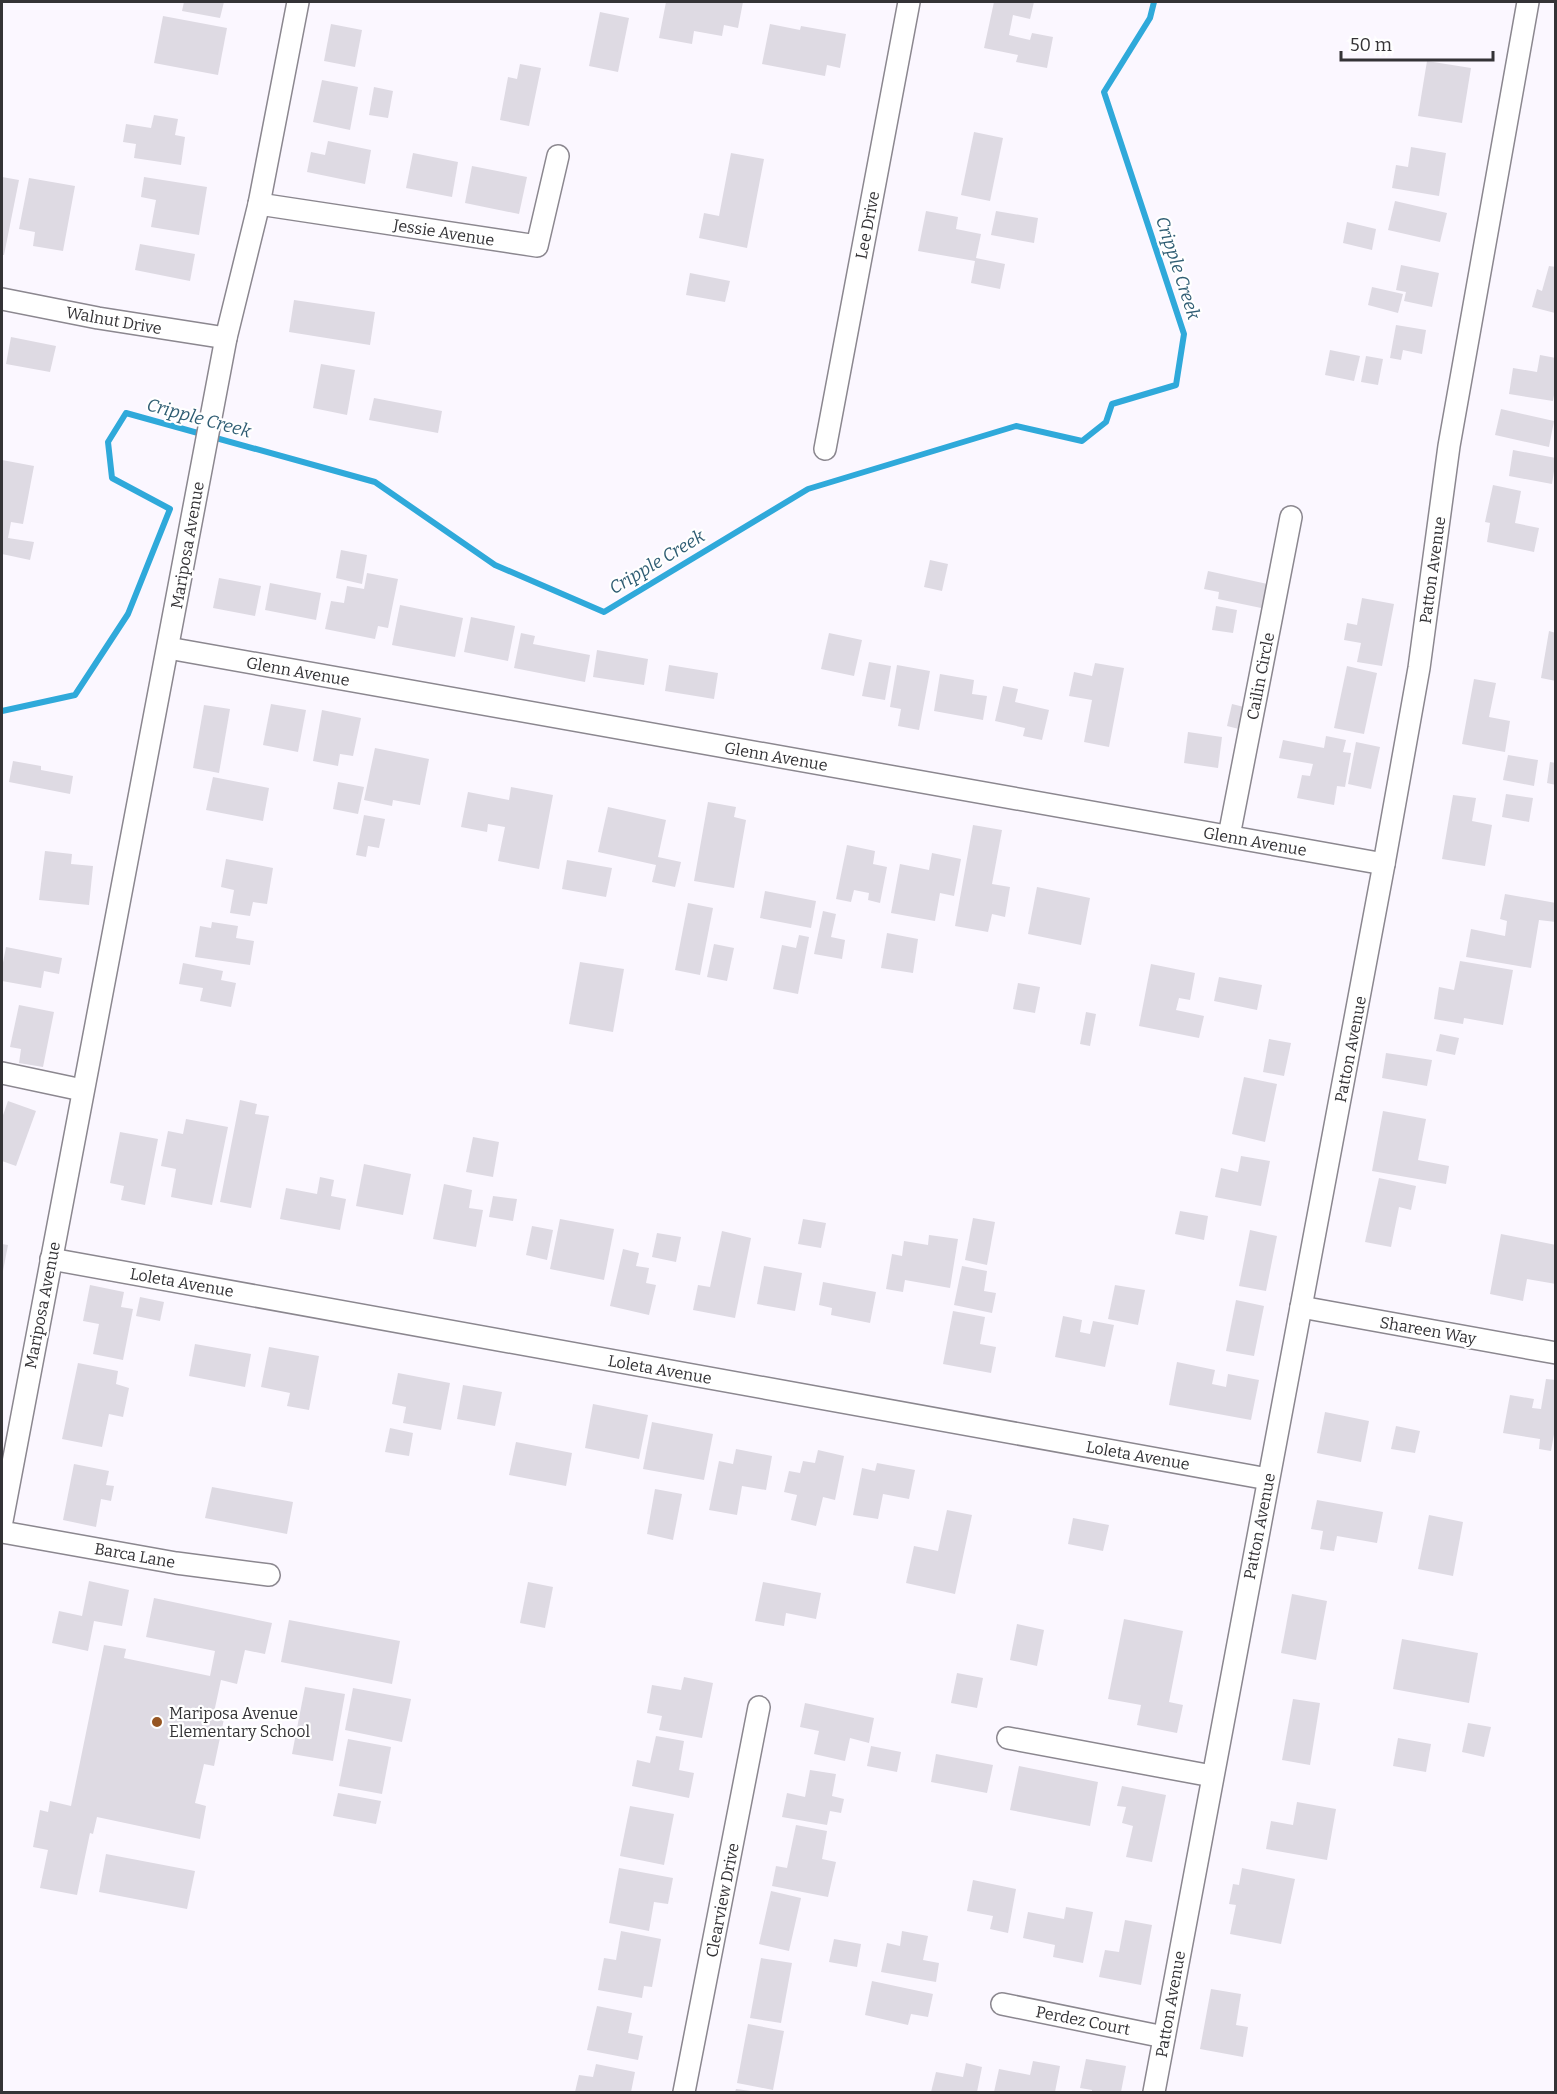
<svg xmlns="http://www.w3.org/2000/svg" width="1557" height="2094" viewBox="0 0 1557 2094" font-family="Bitter,serif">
<rect width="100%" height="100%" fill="#fbf7ff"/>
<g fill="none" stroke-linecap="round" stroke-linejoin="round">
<path stroke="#2fa9da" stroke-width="6" d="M2 711 75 695 128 614 170 509 112 478 108 442 126 413 375 482 495 565 604 612 808 489 1016 426 1082 441 1106 422 1112 404 1176 385 1184 334 1104 92 1150 18 1154 2"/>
</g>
<g fill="#dedae3">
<path d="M184 2H224L220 18 182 11Z"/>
<path d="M666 2H743L738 28 724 25 722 36 694 31 692 44 659 38Z"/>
<path d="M994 2H1034L1030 19 1013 15 1009 35 1030 40 1032 33 1053 37 1047 68 1016 62 1018 55 984 48Z"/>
<path d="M600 12 629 18 618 72 589 66Z"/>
<path d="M163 16 227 28 218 75 154 63Z"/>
<path d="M331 24 362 30 355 67 324 61Z"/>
<path d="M770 24 800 30 801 26 846 34 840 68 827 65 825 76 762 64Z"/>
<path d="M1427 61 1471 68 1462 123 1418 116Z"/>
<path d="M520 64 541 68 529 126 500 120 508 77 517 79Z"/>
<path d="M322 80 358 87 350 130 313 122Z"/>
<path d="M374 87 393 91 388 118 369 115Z"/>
<path d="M154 115 178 119 175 135 185 137 181 165 134 158 136 144 123 142 126 124 151 128Z"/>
<path d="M974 132 1003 138 990 201 961 195Z"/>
<path d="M328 141 371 150 365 184 307 172 311 152 325 155Z"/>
<path d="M1411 147 1446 153 1439 196 1392 188 1396 165 1408 167Z"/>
<path d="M413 153 458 162 452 197 406 188Z"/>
<path d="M731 153 764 159 747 248 699 238 704 213 719 216Z"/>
<path d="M472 166 527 177 519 214 465 203Z"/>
<path d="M2 177 19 180 4 255H2Z"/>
<path d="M144 177 207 187 199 235 151 227 156 200 141 197Z"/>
<path d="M29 178 75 186 63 251 33 246 35 232 19 229Z"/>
<path d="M1395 201 1447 213 1440 242 1388 230Z"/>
<path d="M926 211 958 217 956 229 981 234 976 258 1005 264 1000 289 971 283 975 261 918 251Z"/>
<path d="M996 211 1038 218 1034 243 991 235Z"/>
<path d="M1347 222 1376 229 1372 250 1343 243Z"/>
<path d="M140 244 195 254 190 281 135 270Z"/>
<path d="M1401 265 1439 273 1432 307 1404 301 1406 292 1396 290Z"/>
<path d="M1549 266 1556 267 1555 313 1532 307 1537 289 1542 291Z"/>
<path d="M690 273 730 281 725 302 686 295Z"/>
<path d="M1372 287 1403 294 1398 313 1368 305Z"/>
<path d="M294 300 375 312 370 345 289 332Z"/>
<path d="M1396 325 1426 330 1422 354 1403 350 1401 360 1390 358Z"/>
<path d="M11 337 56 346 50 372 6 364Z"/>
<path d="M1330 350 1360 356 1354 381 1325 375Z"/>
<path d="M1540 355 1556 358V383L1553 401 1509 394 1513 368 1537 372Z"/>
<path d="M1366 356 1383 359 1378 385 1361 382Z"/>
<path d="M321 364 355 370 347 415 313 408Z"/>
<path d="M374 398 442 411 438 433 369 420Z"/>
<path d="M1501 409 1554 421 1549 447 1495 435Z"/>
<path d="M1513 450 1556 458 1552 484 1509 476Z"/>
<path d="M2 460 34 466 23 524 11 522 8 538 34 542 30 560 2 554Z"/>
<path d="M1493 485 1521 491 1515 523 1539 528 1534 552 1487 542 1490 523 1485 522Z"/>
<path d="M341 550 367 555 362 584 336 578Z"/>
<path d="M930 560 948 564 942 591 924 587Z"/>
<path d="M1208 571 1272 585 1266 609 1218 599 1219 592 1204 589Z"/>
<path d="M367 573 398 579 388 628 378 626 375 639 325 629 331 601 344 603 347 586 364 589Z"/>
<path d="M219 578 261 586 255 616 213 608Z"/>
<path d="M270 583 321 593 316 620 265 610Z"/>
<path d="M1362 598 1394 604 1382 666 1357 662 1361 643 1344 640 1347 623 1357 625Z"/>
<path d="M400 605 463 618 455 657 392 645Z"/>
<path d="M1216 606 1237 610 1233 633 1212 630Z"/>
<path d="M471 617 515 626 508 661 464 652Z"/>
<path d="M1549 631 1556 633V681L1541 678Z"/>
<path d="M521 633 535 636 533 644 590 655 585 682 514 668Z"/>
<path d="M829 633 862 640 854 676 821 669Z"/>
<path d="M597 650 648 659 644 685 593 677Z"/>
<path d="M869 662 891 666 885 700 862 696Z"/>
<path d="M1095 663 1124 668 1109 747 1084 742 1092 700 1069 696 1074 672 1092 676Z"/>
<path d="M669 665 718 673 714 699 665 691Z"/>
<path d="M897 665 930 671 919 730 898 726 901 709 890 707Z"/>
<path d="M1347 666 1377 673 1364 734 1334 728Z"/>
<path d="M940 674 974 680 972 694 987 696 983 720 934 711Z"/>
<path d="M1474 679 1496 683 1489 717 1510 721 1505 752 1462 744Z"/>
<path d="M1003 686 1018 689 1015 702 1049 710 1042 740 1023 736 1025 728 995 721Z"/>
<path d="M271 704 306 710 298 752 263 745Z"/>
<path d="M1232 704 1252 709 1247 731 1227 726Z"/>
<path d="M204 705 230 709 219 773 193 768Z"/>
<path d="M322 710 361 718 353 756 340 754 338 766 313 761Z"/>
<path d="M1188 732 1222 737 1218 768 1184 763Z"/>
<path d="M1326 736 1346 740 1343 752 1351 753 1345 787 1337 786 1334 805 1297 798 1302 775 1310 776 1313 764 1279 758 1283 740 1324 748Z"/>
<path d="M1356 742 1380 747 1371 789 1348 784Z"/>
<path d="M375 748 429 759 420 805 393 800 392 806 364 800Z"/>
<path d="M1508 755 1538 760 1534 786 1503 780Z"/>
<path d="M13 761 41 766V770L73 776 70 794 9 782Z"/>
<path d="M1550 762 1556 763V785L1547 783Z"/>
<path d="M213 777 269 788 263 821 206 810Z"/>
<path d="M338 782 364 787 358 814 333 809Z"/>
<path d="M511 787 553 795 539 869 498 861 505 827 488 824 487 832 461 827 468 792 509 800Z"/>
<path d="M1506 794 1533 798 1529 822 1502 817Z"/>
<path d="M1453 795 1476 798 1472 821 1492 825 1485 866 1442 859Z"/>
<path d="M708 802 736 807 734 817 746 820 734 888 694 881Z"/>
<path d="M608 807 666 820 658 857 681 862 675 887 652 882 656 865 598 852Z"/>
<path d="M364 815 385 819 379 848 368 846 366 857 356 855Z"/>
<path d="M973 825 1002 830 992 884 1010 887 1005 917 992 914 988 932 955 926Z"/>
<path d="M847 845 875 851 873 864 887 867 880 903 868 900 869 893 854 890 851 902 836 899Z"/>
<path d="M45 851 72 854 71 864 93 866 89 905 39 900Z"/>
<path d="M932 853 961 859 954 896 940 893 935 921 891 913 900 864 929 870Z"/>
<path d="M226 859 273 868 267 904 253 902 250 916 230 913 234 890 221 887Z"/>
<path d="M567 860 612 868 606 897 562 889Z"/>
<path d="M1037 887 1090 898 1081 945 1028 934Z"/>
<path d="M765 891 816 901 811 928 760 918Z"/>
<path d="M1505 894 1556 903V922L1539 920 1531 968 1466 957 1471 929 1505 936 1507 921 1500 919Z"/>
<path d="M688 903 713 908 700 975 675 970Z"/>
<path d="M823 911 836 914 831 937 845 940 842 959 814 954Z"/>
<path d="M212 922 238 926 236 938 254 941 250 965 195 957 200 926 211 928Z"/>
<path d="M887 933 918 939 913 973 881 968Z"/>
<path d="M799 935 809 937 798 994 773 989 782 945 796 948Z"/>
<path d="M714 944 734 948 727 981 707 977Z"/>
<path d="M6 947 62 958 59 974 44 971 41 988 2 981V968Z"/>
<path d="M1460 961 1513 970 1503 1025 1464 1018 1463 1024 1434 1019 1439 987 1454 990Z"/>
<path d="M580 962 624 969 613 1032 569 1024Z"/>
<path d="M183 963 223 971 221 980 236 983 231 1007 200 1001 203 988 179 984Z"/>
<path d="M1151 964 1195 973 1190 1000 1179 998 1176 1010 1204 1016 1199 1038 1139 1026Z"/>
<path d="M1219 977 1262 985 1257 1010 1214 1001Z"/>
<path d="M1018 983 1040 987 1035 1013 1013 1009Z"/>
<path d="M19 1005 54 1012 43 1067 19 1063 21 1049 10 1047Z"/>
<path d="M1086 1012 1096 1014 1090 1046 1080 1044Z"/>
<path d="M1440 1034 1459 1038 1455 1055 1436 1051Z"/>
<path d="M1269 1039 1291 1043 1284 1076 1263 1072Z"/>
<path d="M1386 1053 1432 1060 1427 1086 1382 1078Z"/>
<path d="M1244 1077 1277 1084 1265 1142 1232 1134Z"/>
<path d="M240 1100 257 1104 255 1114 269 1116 251 1208 220 1202Z"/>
<path d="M8 1101 36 1111 16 1166 2 1161V1118Z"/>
<path d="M1383 1111 1426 1119 1418 1160 1449 1166 1446 1184 1372 1171Z"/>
<path d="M186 1119 228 1127 212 1205 171 1197 176 1169 161 1166 168 1131 183 1134Z"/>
<path d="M120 1132 158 1139 145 1205 121 1200 124 1186 110 1183Z"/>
<path d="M473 1137 499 1142 493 1177 466 1172Z"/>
<path d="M1241 1156 1270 1161 1261 1206 1215 1197 1221 1168 1238 1172Z"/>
<path d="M364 1164 411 1174 403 1215 356 1206Z"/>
<path d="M320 1177 334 1180 331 1196 346 1199 340 1230 280 1219 286 1188 317 1194Z"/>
<path d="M1379 1178 1416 1186 1411 1210 1399 1207 1391 1247 1365 1242Z"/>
<path d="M444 1184 472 1190 469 1208 483 1210 476 1247 433 1239Z"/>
<path d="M493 1196 517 1199 513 1221 489 1217Z"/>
<path d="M1180 1211 1208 1216 1204 1240 1175 1234Z"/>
<path d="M973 1218 995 1222 987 1265 965 1260Z"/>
<path d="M560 1219 614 1229 604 1280 550 1269Z"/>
<path d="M803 1219 826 1223 821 1248 798 1244Z"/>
<path d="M532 1226 553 1230 547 1260 526 1255Z"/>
<path d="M1250 1230 1277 1236 1266 1291 1239 1286Z"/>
<path d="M722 1231 751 1238 735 1318 693 1310 698 1285 710 1287Z"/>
<path d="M657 1233 681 1237 676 1262 652 1257Z"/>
<path d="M1501 1234 1556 1245V1284L1527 1279 1523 1301 1490 1294Z"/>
<path d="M929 1235 958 1239 950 1288 905 1280 903 1292 886 1289 892 1254 902 1256 904 1241 928 1245Z"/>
<path d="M2 1244 8 1245 3 1271H2Z"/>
<path d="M623 1249 639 1253 636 1266 649 1268 646 1283 656 1285 649 1315 610 1306Z"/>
<path d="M764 1266 802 1273 795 1311 757 1304Z"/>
<path d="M962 1266 987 1271 984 1291 996 1293 992 1313 954 1305Z"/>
<path d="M823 1282 876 1292 870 1323 831 1315 832 1308 819 1305Z"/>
<path d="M90 1285 124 1292 121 1307 133 1309 123 1360 93 1354 99 1324 83 1321Z"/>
<path d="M1115 1285 1145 1290 1138 1325 1108 1319Z"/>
<path d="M140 1297 164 1302 160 1321 136 1316Z"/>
<path d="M1236 1300 1264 1306 1254 1356 1226 1351Z"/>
<path d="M953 1311 985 1317 980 1344 996 1347 991 1373 943 1364Z"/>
<path d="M1063 1316 1082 1320 1080 1332 1090 1334 1093 1321 1114 1325 1105 1367 1055 1357Z"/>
<path d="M195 1344 251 1354 245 1387 189 1376Z"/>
<path d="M269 1347 319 1356 309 1410 287 1406 290 1393 261 1387Z"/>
<path d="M1177 1362 1215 1370 1212 1384 1226 1387 1228 1374 1259 1380 1251 1420 1169 1405Z"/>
<path d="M78 1363 118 1371 116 1384 129 1388 123 1417 109 1414 102 1447 62 1439Z"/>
<path d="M398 1373 450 1383 441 1430 403 1423 406 1407 392 1404Z"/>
<path d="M1546 1379 1556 1380V1423L1551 1451 1539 1449 1540 1439 1503 1433 1510 1395 1534 1399 1532 1408 1541 1409Z"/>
<path d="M463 1385 502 1392 495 1426 457 1419Z"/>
<path d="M593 1404 648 1415 639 1459 585 1448Z"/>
<path d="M1325 1412 1369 1421 1361 1462 1317 1453Z"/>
<path d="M652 1422 713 1434 704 1480 643 1469Z"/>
<path d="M1396 1426 1420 1431 1415 1453 1391 1449Z"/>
<path d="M390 1428 413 1433 409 1456 385 1452Z"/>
<path d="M516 1442 572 1453 566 1486 509 1475Z"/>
<path d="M736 1449 772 1456 766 1490 742 1486 737 1515 709 1510 719 1461 733 1464Z"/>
<path d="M818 1450 844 1456 835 1500 823 1497 816 1526 791 1520 797 1495 784 1492 789 1471 800 1473 803 1461 815 1463Z"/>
<path d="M877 1463 915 1470 909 1499 883 1494 878 1519 853 1515 862 1468 875 1471Z"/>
<path d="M74 1464 109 1471 106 1485 114 1486 111 1501 101 1499 96 1527 63 1520Z"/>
<path d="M212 1487 293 1502 287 1534 205 1518Z"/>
<path d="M655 1489 682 1494 673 1540 647 1534Z"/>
<path d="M1317 1500 1383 1512 1377 1543 1337 1536 1334 1551 1320 1549 1323 1531 1311 1529Z"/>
<path d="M947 1510 972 1515 955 1594 906 1583 914 1546 938 1551Z"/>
<path d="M1429 1515 1463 1522 1453 1576 1418 1569Z"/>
<path d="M1073 1518 1109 1525 1103 1551 1068 1544Z"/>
<path d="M89 1581 129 1590 122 1626 94 1621 88 1651 52 1643 59 1611 82 1616Z"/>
<path d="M528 1582 553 1587 545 1628 520 1623Z"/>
<path d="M763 1582 821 1593 816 1619 786 1613 784 1626 755 1621Z"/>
<path d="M1292 1594 1327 1601 1316 1660 1281 1653Z"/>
<path d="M154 1598 272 1623 265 1654 245 1650 237 1684 221 1680 213 1717 224 1719 214 1766 204 1764 195 1803 206 1806 200 1839 97 1817 93 1834 90 1833 77 1895 40 1888 48 1850 33 1847 40 1810 48 1812 50 1801 71 1806 104 1645 126 1649 124 1658 210 1676 215 1651 146 1637Z"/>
<path d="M1124 1619 1183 1631 1169 1702 1183 1705 1177 1733 1137 1725 1141 1705 1108 1699Z"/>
<path d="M289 1620 400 1641 392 1684 281 1662Z"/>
<path d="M1017 1624 1044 1630 1037 1666 1010 1660Z"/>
<path d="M1402 1639 1478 1653 1469 1703 1393 1689Z"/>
<path d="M957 1673 983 1678 977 1708 951 1703Z"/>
<path d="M684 1677 713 1683 702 1738 659 1730 662 1716 647 1713 652 1685 681 1690Z"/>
<path d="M305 1687 345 1694 333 1761 292 1754Z"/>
<path d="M353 1688 411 1699 402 1742 345 1730Z"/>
<path d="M1293 1699 1320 1703 1310 1765 1282 1760Z"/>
<path d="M805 1703 874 1718 869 1743 850 1738 845 1761 814 1754 819 1731 800 1727Z"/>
<path d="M1468 1723 1491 1727 1484 1757 1462 1752Z"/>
<path d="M656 1736 684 1741 679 1770 694 1773 689 1798 632 1786 637 1760 650 1763Z"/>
<path d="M1398 1738 1431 1744 1426 1772 1393 1766Z"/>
<path d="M348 1739 391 1747 382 1794 339 1786Z"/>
<path d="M871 1746 901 1752 897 1772 867 1766Z"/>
<path d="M936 1754 993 1765 987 1793 931 1782Z"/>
<path d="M1019 1766 1098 1782 1090 1826 1010 1810Z"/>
<path d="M810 1770 836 1774 832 1796 844 1799 841 1813 830 1811 827 1825 782 1817 787 1793 805 1797Z"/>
<path d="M1122 1786 1166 1795 1152 1862 1126 1857 1133 1826 1122 1823 1126 1807 1117 1806Z"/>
<path d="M338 1793 381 1801 376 1824 333 1816Z"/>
<path d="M1297 1802 1336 1809 1327 1860 1266 1849 1271 1821 1293 1825Z"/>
<path d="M630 1806 674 1814 664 1865 620 1856Z"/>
<path d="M796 1825 827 1831 822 1859 836 1862 828 1897 772 1886 776 1866 787 1868Z"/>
<path d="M106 1854 195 1871 187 1909 99 1892Z"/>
<path d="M619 1868 673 1878 668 1904 654 1902 649 1931 609 1923Z"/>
<path d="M1242 1868 1295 1879 1281 1944 1230 1934 1236 1905 1229 1904 1233 1884 1239 1885Z"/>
<path d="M973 1880 1016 1889 1008 1933 990 1929 993 1916 967 1911Z"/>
<path d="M771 1891 801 1898 789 1951 759 1944Z"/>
<path d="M1066 1907 1093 1912 1083 1963 1053 1957 1055 1945 1023 1938 1028 1912 1064 1919Z"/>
<path d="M1125 1920 1152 1925 1141 1985 1099 1977 1105 1950 1119 1952Z"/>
<path d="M621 1931 661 1939 652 1987 644 1986 642 1998 598 1990 604 1958 616 1960Z"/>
<path d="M902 1931 928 1936 923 1960 939 1963 936 1982 881 1972 887 1943 900 1946Z"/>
<path d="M834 1939 861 1944 857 1967 829 1962Z"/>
<path d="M761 1958 792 1963 781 2023 750 2018Z"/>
<path d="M872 1981 933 1994 928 2017 911 2014 908 2025 865 2015Z"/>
<path d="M1211 1989 1241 1994 1236 2025 1248 2027 1243 2057 1200 2049Z"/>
<path d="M597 2006 632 2013 628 2033 643 2036 638 2060 587 2050Z"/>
<path d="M748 2024 784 2031 773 2090 737 2083Z"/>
<path d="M1086 2059 1126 2066 1121 2092H1092V2090L1080 2088Z"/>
<path d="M1033 2061 1060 2066 1055 2092H994L999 2069 1030 2075Z"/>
<path d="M966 2063 982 2067 977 2092H931L936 2072 963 2077Z"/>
<path d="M596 2064 635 2072 631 2092H575L579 2075 593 2077Z"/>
<path d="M736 2089 751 2091V2092H735Z"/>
</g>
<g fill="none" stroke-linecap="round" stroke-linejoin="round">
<defs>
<g id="minor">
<path d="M259 204 537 246 558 156"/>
<path d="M2 299 98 318 226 338"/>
<path d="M825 449 909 2"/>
<path d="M168 648 1384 864"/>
<path d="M1229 836 1291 517"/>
<path d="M2 1073 82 1090"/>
<path d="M51 1259 1268 1479"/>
<path d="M1301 1307 1556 1353"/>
<path d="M2 1521 226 338 259 204 298 2"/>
<path d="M2 1532 176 1563 269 1575"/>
<path d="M1008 1738 1212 1776"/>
<path d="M1002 2004 1164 2037"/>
<path d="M684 2092 759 1707"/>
<path d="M1154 2092 1384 864 1419 668 1449 446 1528 2"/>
</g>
</defs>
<use href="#minor" stroke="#8b878f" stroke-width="24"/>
<use href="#minor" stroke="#fff" stroke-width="21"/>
</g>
<circle fill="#965522" stroke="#fff" stroke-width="2" cx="157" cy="1722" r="6"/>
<g text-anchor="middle" stroke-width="4.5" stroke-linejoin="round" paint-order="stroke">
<g font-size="16" fill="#343336" stroke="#fff">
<text transform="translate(867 225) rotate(-79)" y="6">Lee Drive</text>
<text transform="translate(444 232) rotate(9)" y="6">Jessie Avenue</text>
<text transform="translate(114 320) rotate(10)" y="6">Walnut Drive</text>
<text transform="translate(187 545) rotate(-80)" y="6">Mariposa Avenue</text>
<text transform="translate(1432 570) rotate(-82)" y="6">Patton Avenue</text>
<text transform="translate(298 671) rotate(10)" y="6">Glenn Avenue</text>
<text transform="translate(1260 676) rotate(-79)" y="6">Cailin Circle</text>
<text transform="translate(776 756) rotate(10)" y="6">Glenn Avenue</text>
<text transform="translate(1255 841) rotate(10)" y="6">Glenn Avenue</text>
<text transform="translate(1350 1049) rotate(-79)" y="6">Patton Avenue</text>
<text transform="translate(182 1282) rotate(10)" y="6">Loleta Avenue</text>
<text transform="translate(42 1305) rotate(-79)" y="6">Mariposa Avenue</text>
<text transform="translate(1428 1330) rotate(10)" y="6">Shareen Way</text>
<text transform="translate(660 1369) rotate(10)" y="6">Loleta Avenue</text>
<text transform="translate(1138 1455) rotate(10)" y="6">Loleta Avenue</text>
<text transform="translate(1259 1526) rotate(-79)" y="6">Patton Avenue</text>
<text transform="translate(135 1555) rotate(10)" y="6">Barca Lane</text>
<text transform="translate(722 1900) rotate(-79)" y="6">Clearview Drive</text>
<text transform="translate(1170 2004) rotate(-80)" y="6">Patton Avenue</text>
<text transform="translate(1083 2020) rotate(11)" y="6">Perdez Court</text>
</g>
<g font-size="16" fill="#343336" stroke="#fff" text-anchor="start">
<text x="169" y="1719">Mariposa Avenue<tspan x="169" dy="18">Elementary School</tspan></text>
</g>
<g font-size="18" font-style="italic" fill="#2f5d73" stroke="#fff">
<text transform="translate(1178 268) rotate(72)" y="6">Cripple Creek</text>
<text transform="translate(199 418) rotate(15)" y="6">Cripple Creek</text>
<text transform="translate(657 562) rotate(-31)" y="6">Cripple Creek</text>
</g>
</g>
<rect width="1557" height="2094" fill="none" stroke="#343336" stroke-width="6"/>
<path d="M1341 51v9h152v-9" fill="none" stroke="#343336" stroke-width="3"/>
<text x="1350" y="51" font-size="18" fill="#343336" stroke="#ffffff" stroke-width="4.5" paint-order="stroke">50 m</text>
</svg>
